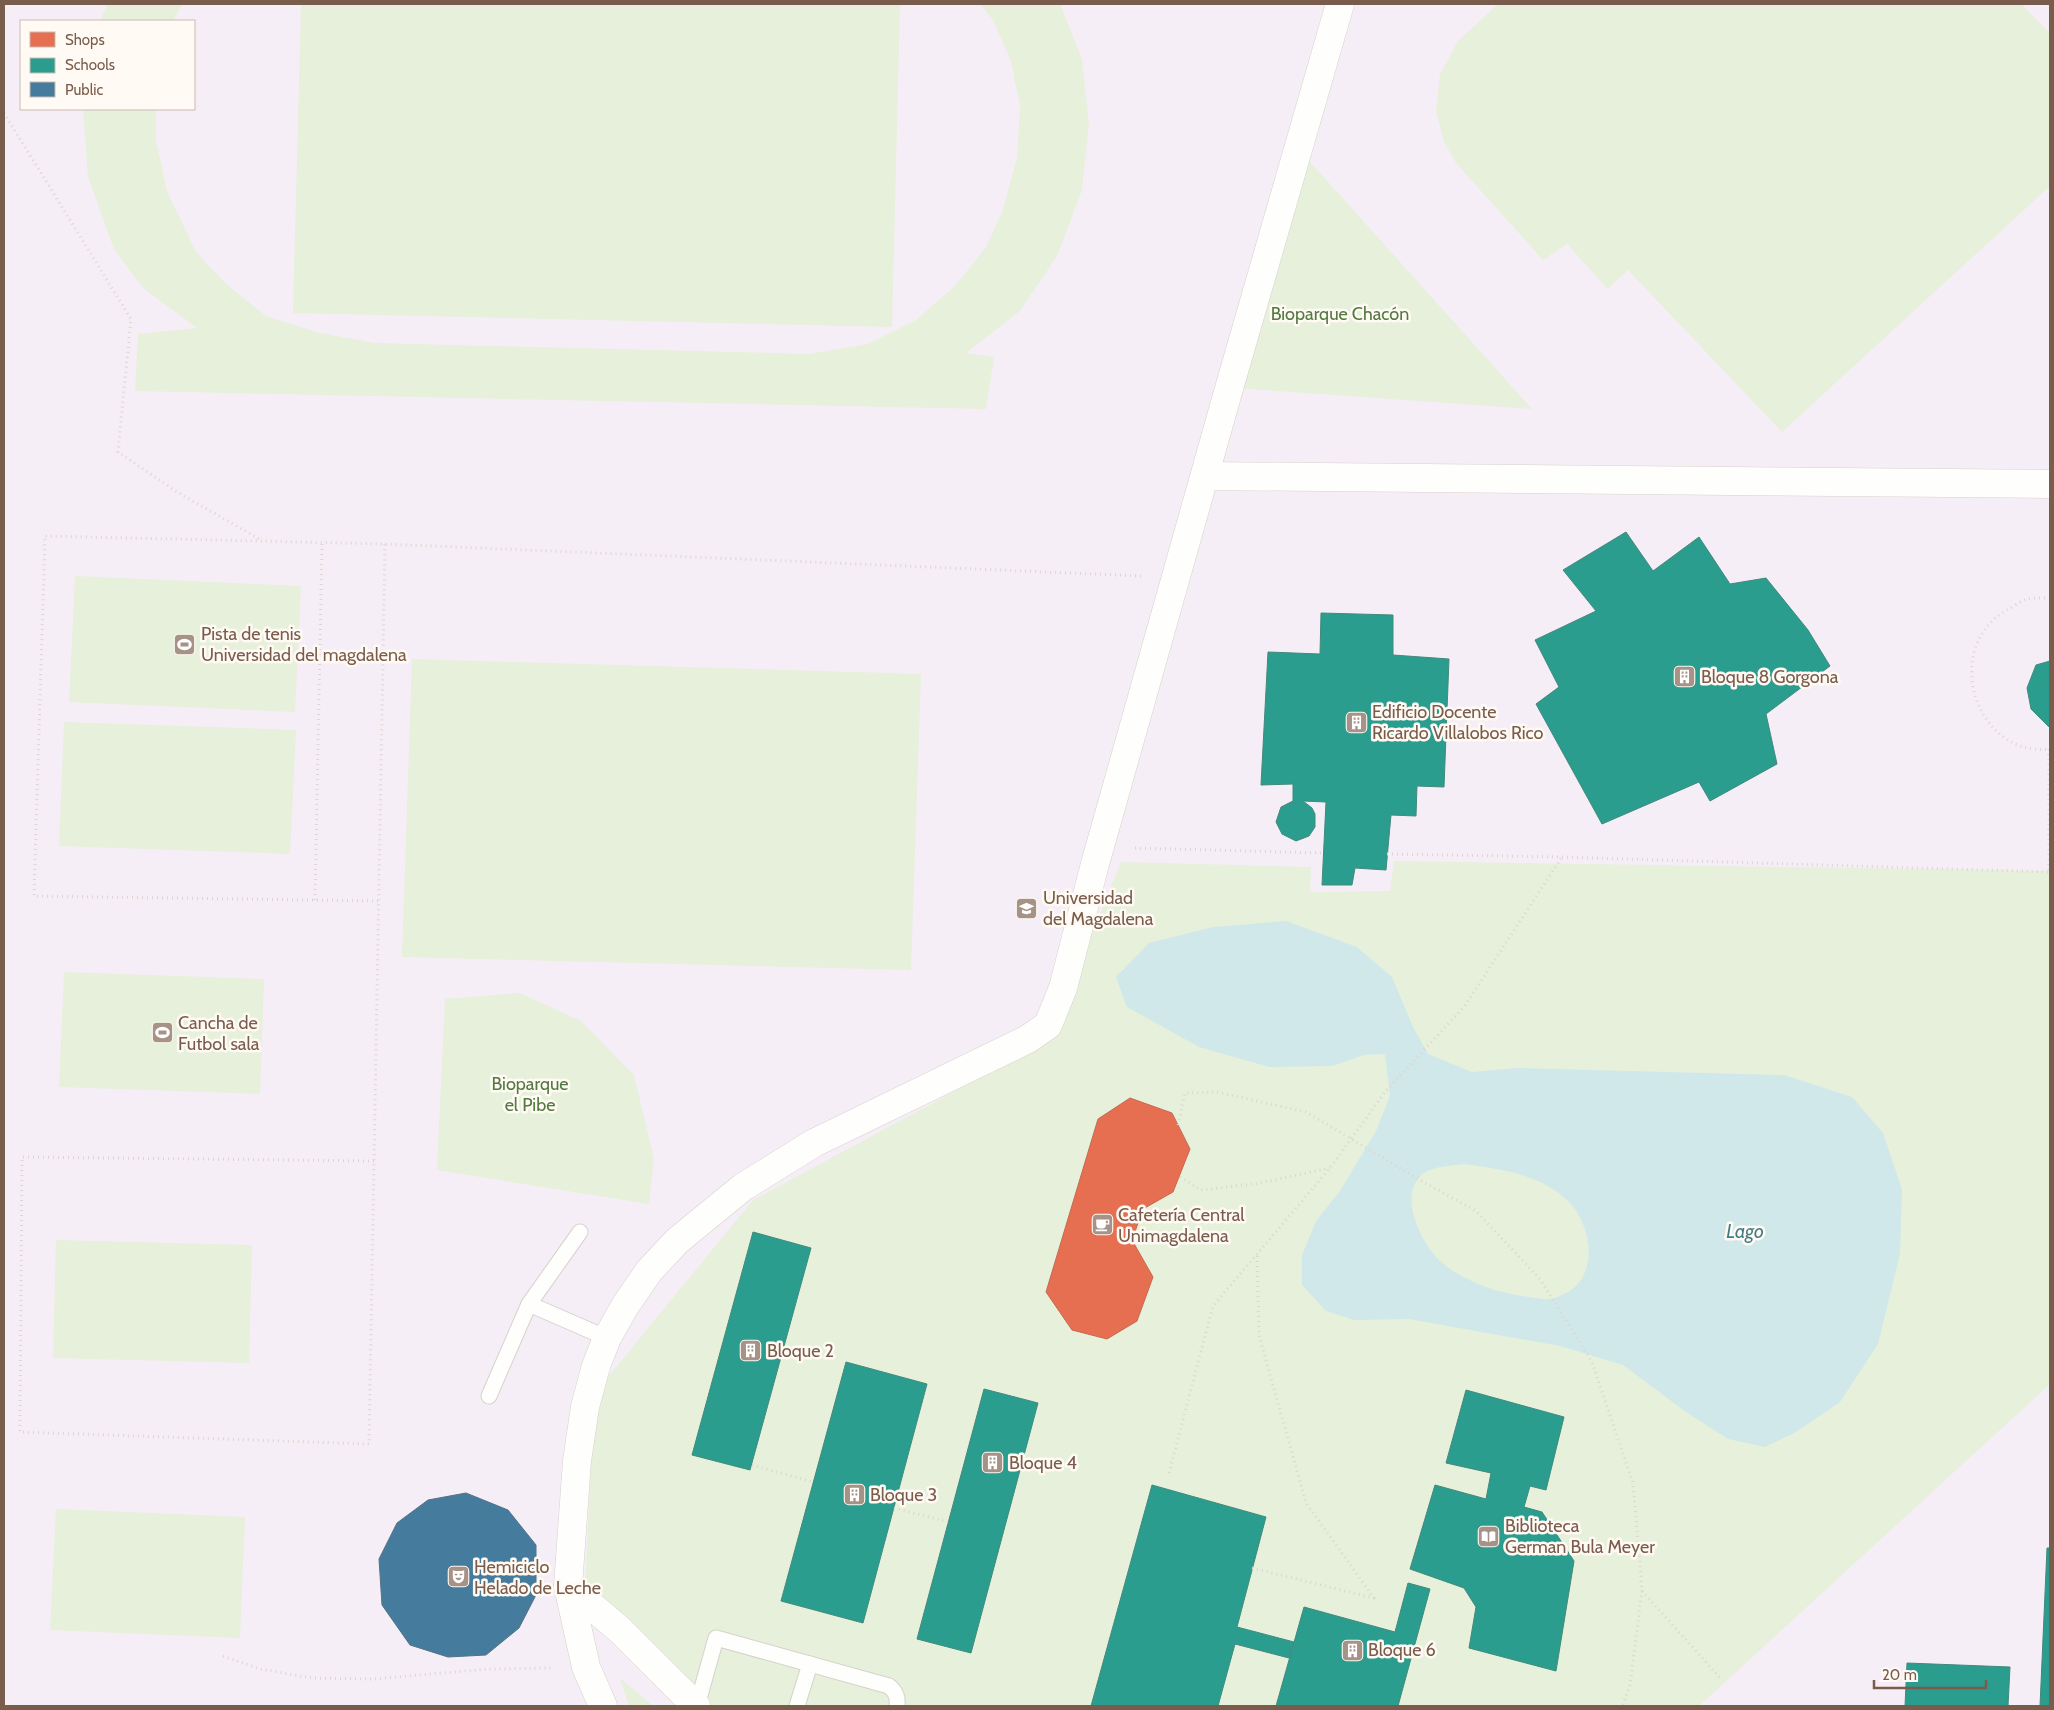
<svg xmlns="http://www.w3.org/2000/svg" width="2054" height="1710" viewBox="0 0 2054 1710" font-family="Cabin,sans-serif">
<rect width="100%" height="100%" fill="#f9f5f0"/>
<path fill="#f6eef6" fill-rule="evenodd" d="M4 4H2050V1706H4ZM21 21H194V109H21Z"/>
<g fill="#e7f0db">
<path d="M108 4H182L173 21H100Z"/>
<path d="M301 4H900L892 327 293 313Z"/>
<path d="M980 4H1060L1082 59 1089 124 1082 190 1057 256 1020 311 966 353 994 357 986 409 135 391 138 334 197 328 143 288 114 249 88 177 83 109H156V140L167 191 196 252 226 284 266 316 320 333 375 343 809 354 868 344 916 320 955 286 986 247 1003 210 1017 157 1020 107 1011 61 993 20Z"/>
<path d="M1498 4H2021L2050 33V186L1782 432 1628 270 1608 289 1567 244 1543 260 1456 163 1444 142 1436 111 1440 74 1458 41Z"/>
<path d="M1303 154 1532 409 1235 388Z"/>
<path d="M75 576 301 586 295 712 69 702Z"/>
<path d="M412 659 921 674 911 970 402 957Z"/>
<path d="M64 722 296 730 290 854 59 846Z"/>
<path d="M1394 861 2050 871V1384L1699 1706H689L585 1589 594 1394 753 1200 1048 1041 1121 862 1311 867 1310 892 1390 891Z"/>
<path d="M64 972 264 979 260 1094 59 1087Z"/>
<path d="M520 993 581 1021 634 1075 654 1159 649 1204 437 1170 445 999Z"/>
<path d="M56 1240 252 1245 249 1363 53 1358Z"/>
<path d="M56 1509 245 1517 240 1638 50 1630Z"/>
<path d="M620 1678 653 1706H629Z"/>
</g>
<path fill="#d0e8ea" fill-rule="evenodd" d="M1286 921 1357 947 1392 977 1413 1027 1428 1054 1472 1072 1516 1068 1784 1075 1852 1097 1883 1133 1902 1189 1900 1254 1878 1344 1840 1402 1796 1432 1765 1447 1728 1439 1686 1412 1623 1365 1560 1346 1409 1319 1354 1320 1326 1311 1302 1285V1255L1316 1221 1340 1191 1376 1131 1390 1096 1385 1054 1364 1055 1332 1066 1269 1067 1199 1047 1127 1007 1116 977 1149 943 1213 927ZM1464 1164C1501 1169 1541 1174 1569 1202 1593 1227 1600 1279 1562 1295 1556 1298 1552 1300 1544 1299 1518 1296 1488 1291 1464 1277 1456 1273 1446 1267 1439 1260 1421 1242 1396 1193 1424 1173 1434 1166 1452 1166 1464 1164Z"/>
<path fill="#e76f51" stroke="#c66950" d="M1130 1098 1172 1113 1190 1149 1173 1192 1143 1209 1132 1240 1153 1277 1137 1321 1107 1339 1072 1330 1046 1292 1098 1119Z"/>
<g fill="#2a9d8f" stroke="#428a7b">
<path d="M1626 532 1653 571 1699 537 1730 584 1766 578 1808 630 1830 666 1766 714 1777 764 1710 801 1699 782 1602 824 1536 704 1559 687 1535 640 1596 611 1563 570Z"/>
<path d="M1321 613 1393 615V655L1449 659 1444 787 1417 786 1416 816 1391 815 1386 870 1355 868 1352 885H1322L1326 802 1303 801 1312 808 1315 814V827L1309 836 1296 841 1282 834 1276 822 1281 807 1293 801V784L1261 785 1268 652 1320 654Z"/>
<path d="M2050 661V728L2031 709 2027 688 2036 665Z"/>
<path d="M753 1232 811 1248 750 1470 692 1455Z"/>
<path d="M846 1362 927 1384 863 1623 781 1601Z"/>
<path d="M984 1389 1038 1403 971 1653 917 1639Z"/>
<path d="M1466 1390 1564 1417 1546 1490 1530 1486 1524 1507 1542 1512 1574 1561 1556 1671 1469 1648 1476 1607 1464 1588 1410 1569 1435 1485 1486 1499 1491 1473 1446 1463Z"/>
<path d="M1152 1485 1266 1517 1237 1627 1294 1642 1289 1658 1235 1644 1218 1706H1091Z"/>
<path d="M2047 1548H2050V1706H2040Z"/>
<path d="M1408 1583 1430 1589 1398 1706H1276L1304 1607 1395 1632Z"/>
<path d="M1907 1663 2010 1667 2008 1706H1905Z"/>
</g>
<path fill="#457b9d" stroke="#557285" d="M466 1493 508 1510 536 1545V1595L519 1628 486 1655 448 1657 410 1645 382 1605 379 1559 397 1523 428 1500Z"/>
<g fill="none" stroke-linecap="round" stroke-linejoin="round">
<defs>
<g id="lane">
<path d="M529 1304 607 1338"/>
<path d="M489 1396 529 1304 580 1232"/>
<path d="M697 1706 716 1638 889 1686C896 1692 898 1697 897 1706"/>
<path d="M797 1706 810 1664"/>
</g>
<g id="street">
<path d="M1205 476 2050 484"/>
<path d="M568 1586 620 1630 696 1706"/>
<path d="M603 1706 586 1667 568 1586 577 1461 585 1407 596 1366 607 1338 625 1306 649 1271 677 1241 743 1187 814 1143 1028 1039 1048 1025 1063 988 1095 864 1230 385 1340 4"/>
</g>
</defs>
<use href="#lane" stroke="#d7d1cb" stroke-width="17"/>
<use href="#street" stroke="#d7d1cb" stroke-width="29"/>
<g stroke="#dcd5d0" stroke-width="3" stroke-dasharray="1 4" stroke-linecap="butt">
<path d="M4 113 131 319 118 452 177 492 261 540"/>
<path d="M2050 598C2043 598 2034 598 2027 599 2020 601 2013 607 2007 610 1940 648 1976 758 2050 749"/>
<path d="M2049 749V872"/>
<path d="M1135 848 1323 853"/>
<path d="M1387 854 1562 857 2050 872"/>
<path d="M315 900 322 543"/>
<path d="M378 901 34 896 45 536 385 544 1141 576"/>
<path d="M1178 1125 1185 1093 1217 1092 1306 1112 1425 1183 1476 1211 1540 1279 1592 1362 1633 1483 1642 1590 1630 1686 1622 1706"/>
<path d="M374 1161 22 1157 20 1432 369 1444 385 544"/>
<path d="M1180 1177 1201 1190 1260 1183 1330 1168"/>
<path d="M752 1465 813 1482"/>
<path d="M1169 1473 1213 1306 1330 1168 1385 1092 1464 1007 1562 857"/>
<path d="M894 1508 948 1522"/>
<path d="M1252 1568 1374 1598 1306 1503 1259 1335 1257 1255"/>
<path d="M1642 1591 1721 1679"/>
<path d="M223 1656 260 1669 312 1678 373 1679 489 1669 551 1668"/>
</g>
<use href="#lane" stroke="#fefefd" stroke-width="15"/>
<use href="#street" stroke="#fefefd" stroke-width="28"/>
</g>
<defs>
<symbol id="stadium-square" viewBox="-11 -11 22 22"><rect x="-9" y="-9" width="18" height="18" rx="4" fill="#a69286" stroke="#fffaf3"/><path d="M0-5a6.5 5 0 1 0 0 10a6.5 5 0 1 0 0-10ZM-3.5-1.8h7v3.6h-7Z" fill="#fff"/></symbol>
<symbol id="building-square" viewBox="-11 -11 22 22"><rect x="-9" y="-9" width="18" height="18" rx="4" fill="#a69286" stroke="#fffaf3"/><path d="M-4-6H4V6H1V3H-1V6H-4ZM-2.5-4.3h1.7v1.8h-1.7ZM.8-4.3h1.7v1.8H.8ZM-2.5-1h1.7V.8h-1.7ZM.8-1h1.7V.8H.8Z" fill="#fff"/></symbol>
<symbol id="university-square" viewBox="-11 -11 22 22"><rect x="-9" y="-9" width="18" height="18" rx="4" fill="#a69286" stroke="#fffaf3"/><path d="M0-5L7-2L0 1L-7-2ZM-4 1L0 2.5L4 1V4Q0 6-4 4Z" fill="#fff"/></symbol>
<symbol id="cafe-square" viewBox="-11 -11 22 22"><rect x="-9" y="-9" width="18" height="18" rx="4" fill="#a69286" stroke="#fffaf3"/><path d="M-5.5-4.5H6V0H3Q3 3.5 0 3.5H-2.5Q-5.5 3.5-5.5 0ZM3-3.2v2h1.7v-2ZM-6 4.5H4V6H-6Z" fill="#fff"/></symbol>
<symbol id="library-square" viewBox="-11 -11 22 22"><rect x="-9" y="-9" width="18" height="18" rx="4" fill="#a69286" stroke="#fffaf3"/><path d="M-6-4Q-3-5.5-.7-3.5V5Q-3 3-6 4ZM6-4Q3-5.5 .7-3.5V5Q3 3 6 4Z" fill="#fff"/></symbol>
<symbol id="theatre-square" viewBox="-11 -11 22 22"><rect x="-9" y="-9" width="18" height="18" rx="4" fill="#a69286" stroke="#fffaf3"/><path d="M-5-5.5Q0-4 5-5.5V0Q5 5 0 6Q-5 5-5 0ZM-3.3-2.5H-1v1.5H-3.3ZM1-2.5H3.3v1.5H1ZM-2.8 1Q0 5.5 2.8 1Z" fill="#fff"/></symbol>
</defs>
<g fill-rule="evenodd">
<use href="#stadium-square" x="172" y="632" width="25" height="25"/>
<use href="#building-square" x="1672" y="664" width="25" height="25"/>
<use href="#building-square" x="1344" y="710" width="25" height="25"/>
<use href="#university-square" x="1014" y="896" width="25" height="25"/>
<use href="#stadium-square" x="150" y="1020" width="25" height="25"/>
<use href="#cafe-square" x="1090" y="1212" width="25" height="25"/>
<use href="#building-square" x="738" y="1338" width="25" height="25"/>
<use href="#building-square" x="980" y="1450" width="25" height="25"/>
<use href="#building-square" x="842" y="1482" width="25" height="25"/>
<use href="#library-square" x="1476" y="1524" width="25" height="25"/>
<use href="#theatre-square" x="446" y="1564" width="25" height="25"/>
<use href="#building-square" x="1340" y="1638" width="25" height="25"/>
</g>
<g text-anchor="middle" stroke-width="5" stroke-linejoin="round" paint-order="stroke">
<g font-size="18" fill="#537a41" stroke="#fffaf3">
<text x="1340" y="320">Bioparque Chacón</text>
<text x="530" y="1090">Bioparque<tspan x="530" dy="21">el Pibe</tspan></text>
</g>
<g font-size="18" fill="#7a5c4d" stroke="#fffaf3" text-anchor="start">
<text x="201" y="640">Pista de tenis<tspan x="201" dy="21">Universidad del magdalena</tspan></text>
<text x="1701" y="683">Bloque 8 Gorgona</text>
<text x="1372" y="718">Edificio Docente<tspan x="1372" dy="21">Ricardo Villalobos Rico</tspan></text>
<text x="1043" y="904">Universidad<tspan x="1043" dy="21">del Magdalena</tspan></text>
<text x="178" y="1029">Cancha de<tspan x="178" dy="21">Futbol sala</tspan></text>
<text x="1118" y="1221">Cafetería Central<tspan x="1118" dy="21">Unimagdalena</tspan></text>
<text x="767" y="1357">Bloque 2</text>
<text x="1009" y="1469">Bloque 4</text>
<text x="870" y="1501">Bloque 3</text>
<text x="1505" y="1532">Biblioteca<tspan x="1505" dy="21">German Bula Meyer</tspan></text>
<text x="474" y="1573">Hemiciclo<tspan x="474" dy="21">Helado de Leche</tspan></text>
<text x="1368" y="1656">Bloque 6</text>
</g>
<g font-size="19" font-style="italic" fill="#437c86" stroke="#fffaf3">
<text x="1745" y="1238">Lago</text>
</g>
</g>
<rect width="2054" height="1710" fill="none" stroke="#7a5c4d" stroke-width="10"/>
<rect x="20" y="20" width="175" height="90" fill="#fffaf3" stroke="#cabbb1"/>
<rect x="30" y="32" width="25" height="15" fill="#e76f51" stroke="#cabbb1"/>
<text x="65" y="45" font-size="15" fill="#7a5c4d">Shops</text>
<rect x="30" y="58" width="25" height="15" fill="#2a9d8f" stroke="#cabbb1"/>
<text x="65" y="70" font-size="15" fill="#7a5c4d">Schools</text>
<rect x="30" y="82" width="25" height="15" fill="#457b9d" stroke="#cabbb1"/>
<text x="65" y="95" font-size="15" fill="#7a5c4d">Public</text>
<path d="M1874 1680v8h112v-8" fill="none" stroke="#7a5c4d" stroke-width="2.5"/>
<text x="1882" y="1680" font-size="15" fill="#7a5c4d" stroke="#fffaf3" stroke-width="4" paint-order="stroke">20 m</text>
</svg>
